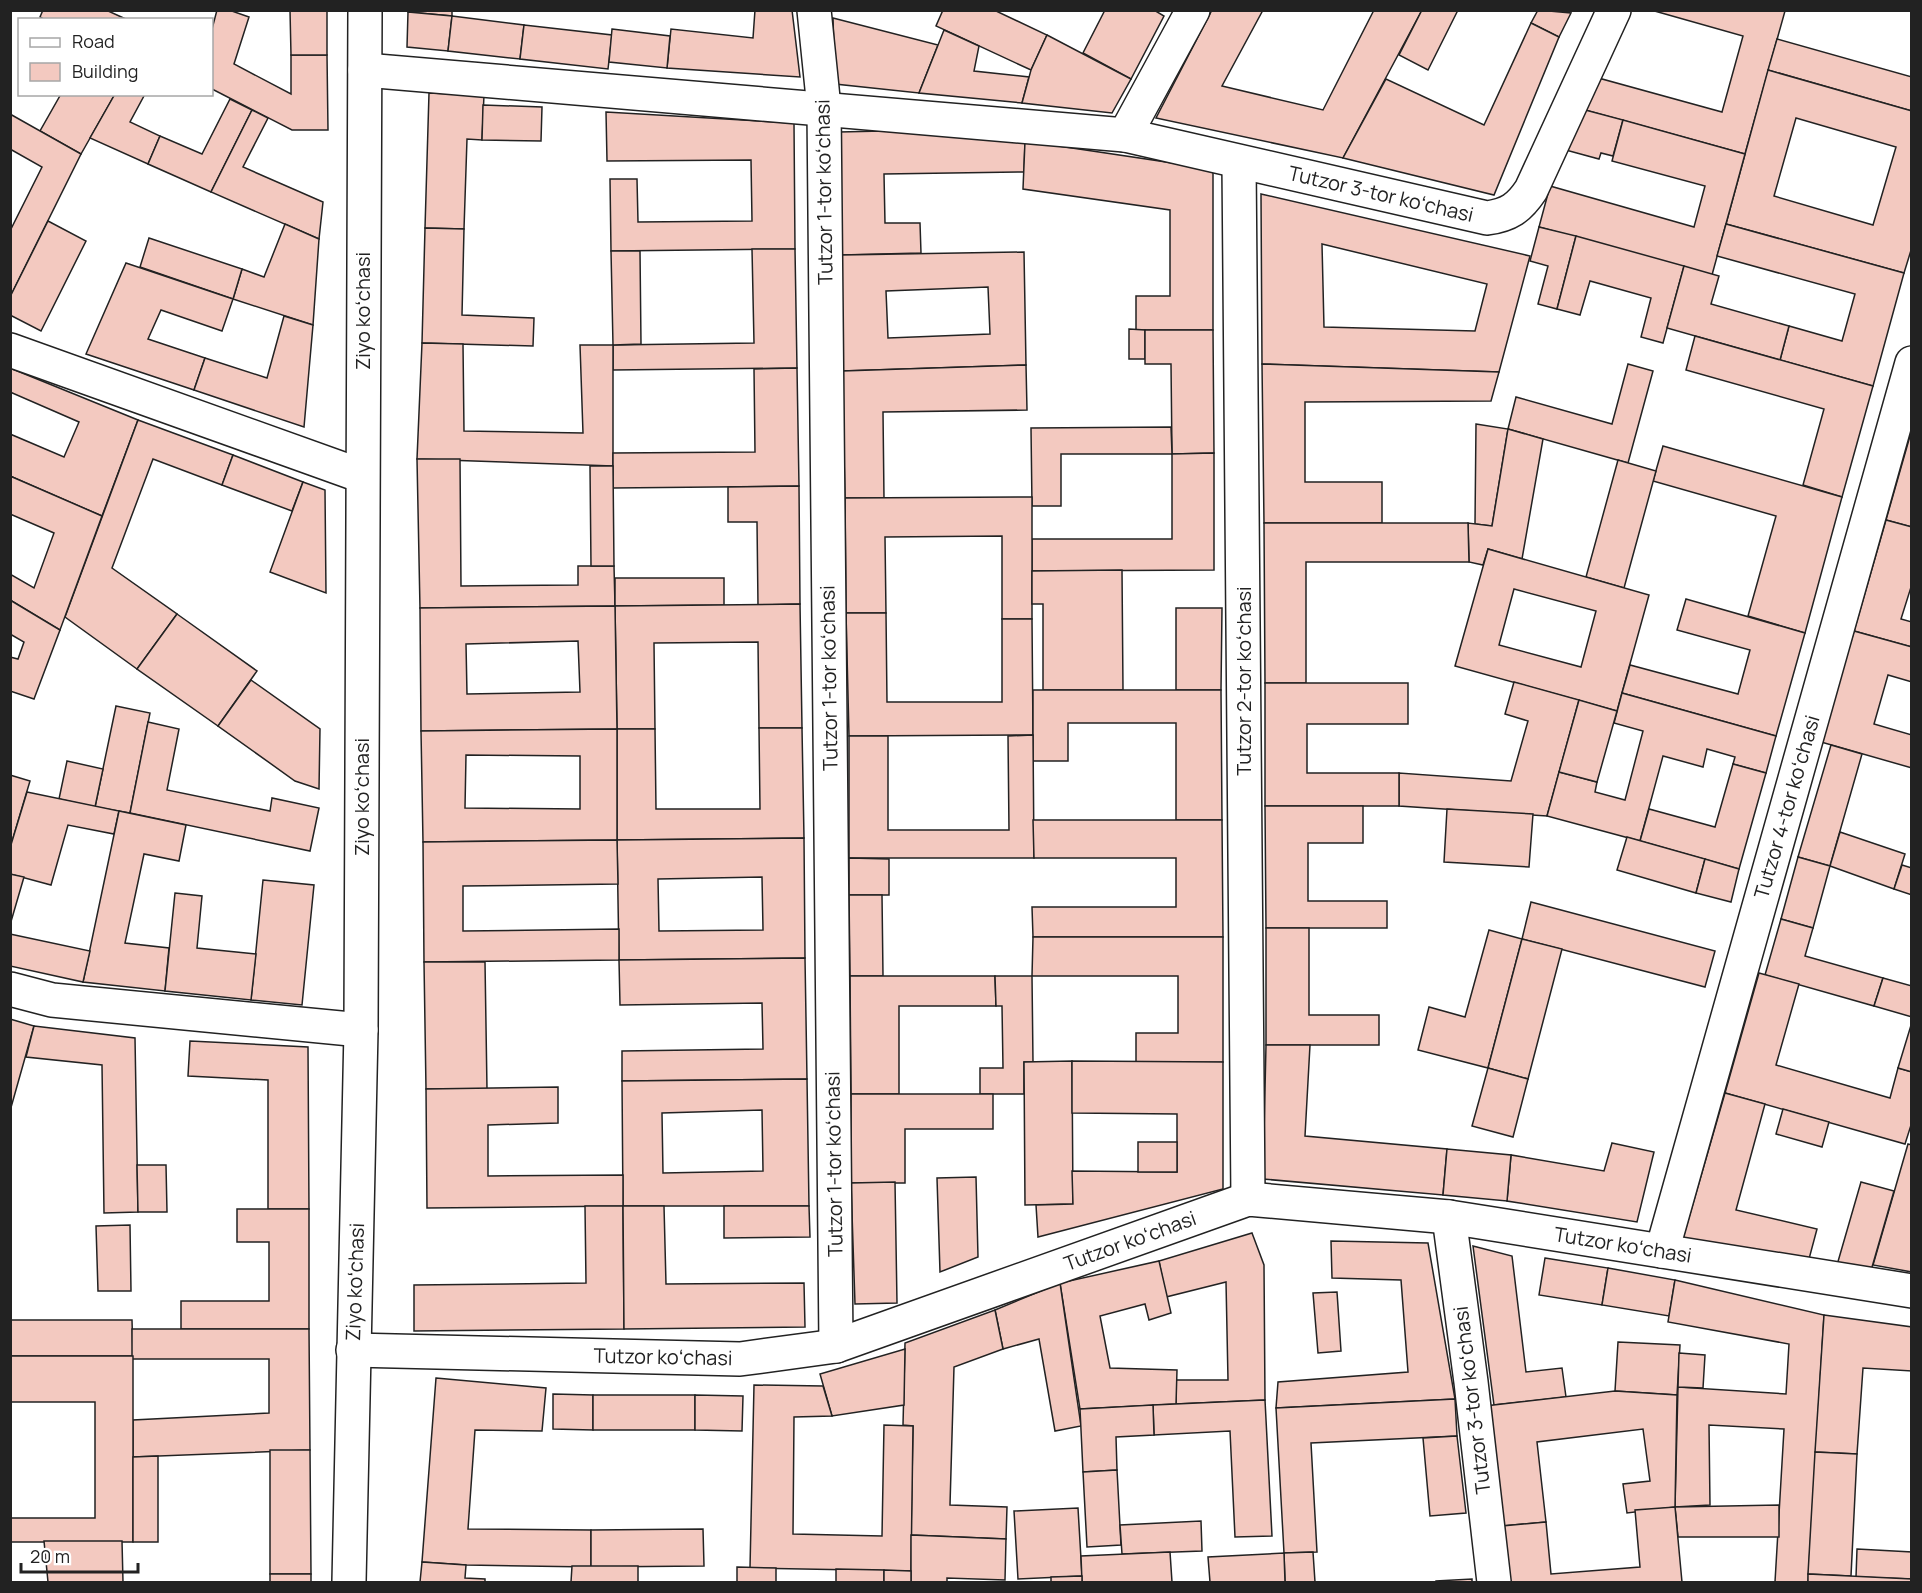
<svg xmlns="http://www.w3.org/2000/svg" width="1922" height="1593" viewBox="0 0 1922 1593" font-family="Manrope,sans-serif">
<rect width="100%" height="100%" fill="#fff"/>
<g fill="#f3c9c0" stroke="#222" stroke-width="1.5" fill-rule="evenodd">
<path d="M43 10H106L128 20H45L40 17Z"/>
<path d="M217 10H229L249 17 234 64 291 94V55H327L328 130H292L212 89V29Z"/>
<path d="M290 10H327V55H291Z"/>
<path d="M408 10H452V16L408 12Z"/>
<path d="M755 10H792L800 77 667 68 671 29 753 38Z"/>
<path d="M943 10H994L1047 35 1031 70 936 26Z"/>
<path d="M1105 10H1154L1164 16 1131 79 1083 53Z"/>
<path d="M1212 10H1263L1222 86 1323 110 1374 10H1422L1343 158 1156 118Z"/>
<path d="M1422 10H1458L1428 70 1399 55Z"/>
<path d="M1538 10 1571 13 1559 37 1531 23Z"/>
<path d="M1651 10 1785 11 1745 154 1574 107 1591 76 1722 112 1743 36Z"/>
<path d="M408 12 452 16 448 51 407 47Z"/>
<path d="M452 16 524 25 520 59 448 51Z"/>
<path d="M833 18 938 45 919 93 835 84Z"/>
<path d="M1531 23 1559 37 1494 195 1343 158 1386 79 1484 125Z"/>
<path d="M524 25 612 35 608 69 520 59Z"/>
<path d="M612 29 670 36 667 68 609 62Z"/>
<path d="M944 30 979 46 974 71 1029 77 1022 103 919 93Z"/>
<path d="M1047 35 1131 79 1112 113 1022 103 1031 70Z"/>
<path d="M1777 39 1912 77V111L1768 70Z"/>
<path d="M1768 70 1912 111V247L1904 273 1726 224ZM1796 118 1896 147 1873 225 1774 196Z"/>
<path d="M429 93 484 95 482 140 467 139 464 229 425 228Z"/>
<path d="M61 94H115L81 154 40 131Z"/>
<path d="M115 94H145L130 122 160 136 148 164 90 138Z"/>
<path d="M230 99 252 110 211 192 148 164 160 136 202 154Z"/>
<path d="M483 105 542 107 541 141 482 140Z"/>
<path d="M1574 107 1623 120 1613 156 1601 153 1599 159 1562 149Z"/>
<path d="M252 110 268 118 243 167 323 202 319 239 211 192Z"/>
<path d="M606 112 794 123 795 249 611 251 610 179H637L638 222 752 221 751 160 607 161Z"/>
<path d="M10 114 81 154 10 297V231L42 167 10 149Z"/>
<path d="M1623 120 1745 154 1712 275 1539 227 1550 186 1694 227 1705 186 1612 161Z"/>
<path d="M883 131 1025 141 1024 172 884 174 885 223H920L921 253 841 255 839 132Z"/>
<path d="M1025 141 1213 169V330H1136V296H1170V210L1023 189Z"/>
<path d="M1261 194 1530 256 1499 372 1262 364ZM1322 244 1487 284 1475 331 1324 327Z"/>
<path d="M48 221 86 241 41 331 10 315V297Z"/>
<path d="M285 224 319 239 313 325 233 299 242 269 264 277Z"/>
<path d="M1726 224 1904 273 1873 386 1780 360 1789 326 1842 341 1855 294 1717 256Z"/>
<path d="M1539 227 1576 236 1557 309 1538 304 1548 266 1530 261Z"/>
<path d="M425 228 464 229 462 315 534 318 533 346 422 343Z"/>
<path d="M1576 236 1684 266 1663 343 1641 337 1651 298 1590 281 1580 315 1557 309Z"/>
<path d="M149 238 242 269 233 299 140 267Z"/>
<path d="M752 249H795L797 368 613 370V345L754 343Z"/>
<path d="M611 251H640L641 344 613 345Z"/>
<path d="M1024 252 1026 365 842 371 841 255ZM988 287 990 334 888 338 886 291Z"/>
<path d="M126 263 233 299 222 331 161 310 148 339 205 358 194 390 86 354Z"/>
<path d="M1684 266 1719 276 1711 304 1789 326 1780 360 1667 328Z"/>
<path d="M284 316 313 325 304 427 194 390 205 358 267 378Z"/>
<path d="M1129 329 1145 330V359H1129Z"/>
<path d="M1145 330H1213L1214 453 1172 454 1171 364H1145Z"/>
<path d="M1695 336 1873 386 1842 497 1803 485 1824 409 1686 370Z"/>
<path d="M422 343 463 344 464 431 583 433 580 345H613V466L417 459Z"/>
<path d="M1262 364 1499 372 1491 401 1305 402V482H1382V523H1264Z"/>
<path d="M1628 364 1653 371 1628 463 1508 429 1516 397 1612 424Z"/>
<path d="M1026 365 1027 410 883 412 884 498H845L842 371Z"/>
<path d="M10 368 138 420 102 516 10 476V434L64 457 79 422 10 392Z"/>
<path d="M797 368 799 486 613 488V453L755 452 754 369Z"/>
<path d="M138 420 233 455 222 485 153 459 112 568 177 614 137 669 65 617Z"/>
<path d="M1476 424 1508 429 1492 526 1475 524Z"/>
<path d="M1171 427 1172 454H1061V506H1032L1031 428Z"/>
<path d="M1508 429 1543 439 1522 559 1488 549 1483 565 1469 562 1468 523 1492 526Z"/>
<path d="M1912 429V527L1886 520Z"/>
<path d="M1663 446 1842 497 1805 633 1748 616 1776 516 1653 481Z"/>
<path d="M1214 453V570L1032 571V539H1172V454Z"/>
<path d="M233 455 303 482 292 511 222 485Z"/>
<path d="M417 459H460L461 586 578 585V566H614L615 606 420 608Z"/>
<path d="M1618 460 1656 471 1624 588 1586 577Z"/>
<path d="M590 466H613L614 566H591Z"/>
<path d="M10 476 102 516 60 630 10 600V574L34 588 54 533 10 514Z"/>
<path d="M303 482 325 490 326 593 270 572Z"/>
<path d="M799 486 800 604 758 605 757 522H728V487Z"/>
<path d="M1032 497V619H1002V536L885 537 886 613H846L845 498Z"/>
<path d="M1886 520 1912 527V584L1901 619 1912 622V647L1854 631Z"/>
<path d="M1264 523H1468L1469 562H1306V683H1265Z"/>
<path d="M1488 549 1649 595 1617 711 1455 666ZM1514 589 1596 611 1581 667 1499 645Z"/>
<path d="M1122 570 1123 690H1043V604H1032V571Z"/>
<path d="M615 578H724V605L615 606Z"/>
<path d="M1686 599 1805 633 1776 736 1622 693 1630 665 1738 694 1750 650 1677 630Z"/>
<path d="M10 600 60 630 34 699 10 691V657L18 659 24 642 10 634Z"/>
<path d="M800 604 802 728H759L758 642 654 643 655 729H617L615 606Z"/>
<path d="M615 606 617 729 421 731 420 608ZM578 641 580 692 467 694 466 644Z"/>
<path d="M1176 608H1222L1221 690H1176Z"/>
<path d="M846 613H886L887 702H1002V619H1032L1033 735 849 736Z"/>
<path d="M177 614 257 671 218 726 137 669Z"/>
<path d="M1854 631 1912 647V682L1888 675 1874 724 1912 735V768L1821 742Z"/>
<path d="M251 680 320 729 319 789 295 781 218 726Z"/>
<path d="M1514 682 1579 700 1547 816 1399 806V773L1511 781 1528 721 1505 714Z"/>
<path d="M1265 683H1408V724H1307V773H1399V806H1265Z"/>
<path d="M1033 690H1221L1222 820H1176V723H1068V761H1033Z"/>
<path d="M1622 693 1776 736 1766 773 1733 764 1735 757 1707 749 1703 767 1663 756 1640 841 1547 816 1559 772 1597 782 1595 792 1625 800 1643 731 1614 723Z"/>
<path d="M1579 700 1617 711 1597 782 1559 772Z"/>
<path d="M116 706 150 713 130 813 95 807Z"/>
<path d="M148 722 179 729 167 790 270 811 272 798 319 808 310 851 130 813Z"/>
<path d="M759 728H802L804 838 617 840V729H655L656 809H760Z"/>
<path d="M617 729V840L423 842 421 731ZM466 755 580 756V809L465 808Z"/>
<path d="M1033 735 1034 858H849V736H888V830H1009L1008 736Z"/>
<path d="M1831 745 1862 754 1830 866 1798 857Z"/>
<path d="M67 761 103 769 95 807 59 799Z"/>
<path d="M1733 764 1766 773 1739 869 1640 841 1649 809 1715 827Z"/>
<path d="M10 775 30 781 10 848Z"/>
<path d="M27 792 119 811 114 834 68 825 51 885 10 874V848Z"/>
<path d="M1265 806H1363V843H1308V901H1387V928H1266Z"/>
<path d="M1447 809 1533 814 1529 867 1444 862Z"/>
<path d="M119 811 186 825 179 861 144 854 125 943 169 948 165 991 83 982Z"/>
<path d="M1033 820H1222L1223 937H1033L1032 907H1176V858H1034Z"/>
<path d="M1840 832 1905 854 1894 889 1830 866Z"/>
<path d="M1627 837 1705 859 1696 893 1617 870Z"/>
<path d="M804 838 805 958 619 960 617 840ZM762 877 763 930 659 931 658 879Z"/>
<path d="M617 840 618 884 463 886V931L619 929V960L424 962 423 842Z"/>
<path d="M1798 857 1830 866 1813 928 1781 919Z"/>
<path d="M849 858 889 859V895H849Z"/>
<path d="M1705 859 1739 869 1731 902 1696 893Z"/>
<path d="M1902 865 1912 868V895L1894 889Z"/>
<path d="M10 874 24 877 10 925Z"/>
<path d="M263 880 314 885 302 1005 251 1000Z"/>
<path d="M175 893 202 896 197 948 256 954 251 1000 165 991Z"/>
<path d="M849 895H882L883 976H850Z"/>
<path d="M1531 902 1715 951 1705 987 1522 939Z"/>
<path d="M1781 919 1813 928 1805 956 1883 978 1874 1006 1765 975Z"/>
<path d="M1266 928H1309V1015H1379V1045H1266Z"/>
<path d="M1489 930 1522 939 1488 1068 1418 1050 1429 1007 1465 1017Z"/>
<path d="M10 934 90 951 83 982 10 966Z"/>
<path d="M1033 937H1223V1062L1136 1063V1033H1178V976H1032Z"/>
<path d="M1522 939 1562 949 1528 1079 1488 1068Z"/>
<path d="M805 958 807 1079 622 1081V1051L763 1049 762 1003 620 1005 619 960Z"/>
<path d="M424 962H485L487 1089H426Z"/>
<path d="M1759 973 1799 984 1776 1065 1890 1098 1898 1068 1912 1072V1122L1905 1144 1725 1093Z"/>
<path d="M850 976H995L996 1006H899V1094H851Z"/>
<path d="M995 976H1032L1033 1062H1024V1094H980V1068H1003L1002 1006H996Z"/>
<path d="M1883 978 1912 986V1017L1874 1006Z"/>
<path d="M10 1019 34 1026 10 1111Z"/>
<path d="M1912 1022V1072L1898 1068Z"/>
<path d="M34 1026 135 1038 138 1212 104 1213 102 1065 26 1057Z"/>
<path d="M190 1041 308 1047 309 1209H268V1080L188 1076Z"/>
<path d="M1266 1045H1310L1305 1136 1447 1149 1443 1195 1263 1179Z"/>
<path d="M1072 1061 1073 1204 1025 1205 1024 1062Z"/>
<path d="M1072 1061 1223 1062V1189L1038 1237 1036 1205 1073 1204 1072 1171 1177 1172V1114L1072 1113Z"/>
<path d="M1488 1068 1528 1079 1513 1137 1472 1126Z"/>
<path d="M807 1079 809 1206H623L622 1081ZM762 1110 763 1171 663 1173 662 1113Z"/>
<path d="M558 1087V1123L488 1125V1176L623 1175V1206L427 1208 426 1089Z"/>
<path d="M1725 1093 1765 1104 1736 1210 1817 1229 1809 1259 1683 1238Z"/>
<path d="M851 1094H993V1129H905V1183H851Z"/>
<path d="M1783 1109 1829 1122 1822 1147 1776 1134Z"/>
<rect x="1138" y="1142" width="39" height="30"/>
<path d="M1612 1143 1654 1152 1637 1222 1507 1201 1511 1155 1604 1171Z"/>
<path d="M1908 1144 1912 1145V1272L1873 1265Z"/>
<path d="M1447 1149 1511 1155 1507 1201 1443 1195Z"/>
<path d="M137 1165H166L167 1212H138Z"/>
<path d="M976 1177 978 1257 940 1272 937 1178Z"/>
<path d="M895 1182 897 1303 855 1304 851 1183Z"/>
<path d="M1861 1182 1894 1191 1870 1274 1837 1265Z"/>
<path d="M585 1206H623L624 1329 414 1331V1285L586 1283Z"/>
<path d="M623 1206H664L666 1284 804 1283 805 1327 624 1329Z"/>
<path d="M724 1206H809L810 1237 724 1238Z"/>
<path d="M237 1209H309V1329H181V1301H269V1242H237Z"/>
<path d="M130 1225 131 1291H98L96 1226Z"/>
<path d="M1252 1233 1264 1265 1265 1400 1176 1404V1380H1228L1226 1282 1166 1297 1159 1261Z"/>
<path d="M1331 1241 1428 1243 1455 1399 1276 1408 1278 1382 1408 1372 1401 1280 1332 1278Z"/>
<path d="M1473 1246 1512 1256 1526 1372 1562 1368 1566 1397 1494 1405Z"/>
<path d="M1545 1258 1608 1268 1602 1305 1539 1295Z"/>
<path d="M1159 1261 1171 1313 1149 1320 1145 1304 1100 1316 1110 1368 1177 1370 1176 1404 1080 1409 1060 1283Z"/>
<path d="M1608 1268 1675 1280 1669 1316 1602 1305Z"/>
<path d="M1675 1280 1824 1315 1808 1582H1775L1784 1429 1709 1425 1710 1505 1675 1507 1678 1387 1786 1394 1789 1344 1668 1322Z"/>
<path d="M1060 1283 1081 1426 1055 1431 1039 1339 1003 1349 995 1310Z"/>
<path d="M1337 1292 1341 1351 1318 1353 1313 1293Z"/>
<path d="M995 1310 1003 1349 954 1367 950 1505 1007 1507 1006 1539 911 1535 913 1426 903 1425 905 1343Z"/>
<path d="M1824 1315 1912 1327V1371L1863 1368 1857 1454 1815 1452Z"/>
<path d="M10 1320H132L133 1356H10Z"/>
<path d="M132 1329H309L310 1450 133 1457V1420L269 1413V1359H132Z"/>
<path d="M1618 1342 1680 1345 1677 1395 1615 1391Z"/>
<path d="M905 1349 904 1405 832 1416 820 1374Z"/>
<path d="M1679 1353 1705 1355 1703 1388 1678 1387Z"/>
<path d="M10 1356H133V1542H10V1518H95V1402H10Z"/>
<path d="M436 1378 546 1388 542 1431 475 1430 468 1529 591 1530V1567L466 1565 422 1562Z"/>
<path d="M754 1385 823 1386 832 1416 794 1417 793 1534 882 1536 884 1425 913 1426 911 1571 750 1568Z"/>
<path d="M1615 1391 1677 1395 1675 1507 1627 1513 1623 1484 1650 1481 1643 1429 1537 1442 1546 1522 1502 1526 1485 1406Z"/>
<path d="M553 1394 593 1395V1430L553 1429Z"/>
<rect x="593" y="1395" width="102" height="35"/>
<path d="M695 1395 743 1396 742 1431 695 1430Z"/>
<path d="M1455 1399 1457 1436 1311 1443 1317 1552 1284 1553 1276 1408Z"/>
<path d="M1265 1400 1272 1536 1235 1537 1230 1431 1154 1435 1153 1405Z"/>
<path d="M1153 1405 1154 1435 1116 1437 1117 1470 1083 1472 1080 1409Z"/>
<path d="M1457 1436 1466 1513 1430 1516 1423 1438Z"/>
<path d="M270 1450H310L311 1574H270Z"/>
<path d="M1815 1452 1857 1454 1851 1576 1808 1574Z"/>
<path d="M158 1456V1542H133V1457Z"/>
<path d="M1117 1470 1121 1545 1087 1547 1083 1472Z"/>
<path d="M1779 1505V1537H1678L1675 1507Z"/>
<path d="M1675 1507 1682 1582H1507L1502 1526 1546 1522 1551 1574 1640 1567 1635 1510Z"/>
<path d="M1078 1508 1082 1576 1018 1579 1014 1511Z"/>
<path d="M1201 1521 1202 1551 1122 1554 1120 1525Z"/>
<path d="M703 1529 704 1566 591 1567V1530Z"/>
<path d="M911 1535 1006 1539 1005 1580 947 1578V1582H911Z"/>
<path d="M44 1541H122L123 1582H48Z"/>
<path d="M1857 1549 1912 1552V1579L1856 1577Z"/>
<path d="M1170 1552 1172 1582H1082L1081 1556Z"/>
<path d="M1313 1552 1315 1582H1285L1284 1553Z"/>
<path d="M1284 1553 1285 1582H1210L1208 1557Z"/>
<path d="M422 1562 466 1565 465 1578 485 1579V1582H420Z"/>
<path d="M572 1566H638V1582H571Z"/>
<path d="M737 1567 776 1568V1582H737Z"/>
<path d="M836 1569 884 1570V1582H836Z"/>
<path d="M884 1570 911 1571V1582H884Z"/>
<rect x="270" y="1574" width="41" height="8"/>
<path d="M1808 1574 1912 1579V1582H1808Z"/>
<path d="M1082 1576V1582H1051V1577Z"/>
<path d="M1472 1579V1582H1436V1581Z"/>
</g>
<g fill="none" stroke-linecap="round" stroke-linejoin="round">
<defs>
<g id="minor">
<path d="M814 10 824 108 836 1346"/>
<path d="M365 70 1125 135 1487 218C1509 215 1519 208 1531 190L1614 10"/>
<path d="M1125 135 1193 10"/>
<path d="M1239 162 1248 1199"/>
<path d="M10 350 362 476"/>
<path d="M10 989 52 1000 361 1030"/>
<path d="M1449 1217 1471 1382 1494 1582"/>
<path d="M1662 1251 1912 363"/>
<path d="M353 1350 740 1359 836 1346 1248 1199 1449 1217 1912 1291"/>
</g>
<path id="tertiary" d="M349 1582 361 1030 365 10"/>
</defs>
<use href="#minor" stroke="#222" stroke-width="36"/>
<use href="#tertiary" stroke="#222" stroke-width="36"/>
<use href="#minor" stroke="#fff" stroke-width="33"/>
<use href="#tertiary" stroke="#fff" stroke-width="33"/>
</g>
<g text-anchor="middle" stroke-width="4.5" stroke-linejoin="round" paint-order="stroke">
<g font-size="20" fill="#222" stroke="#fff">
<text transform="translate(824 192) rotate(-91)" y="7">Tutzor 1-tor koʻchasi</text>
<text transform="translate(1381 194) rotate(13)" y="7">Tutzor 3-tor koʻchasi</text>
<text transform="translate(363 311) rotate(-90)" y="7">Ziyo koʻchasi</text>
<text transform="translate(829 678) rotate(-91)" y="7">Tutzor 1-tor koʻchasi</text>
<text transform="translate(1244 681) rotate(-90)" y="7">Tutzor 2-tor koʻchasi</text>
<text transform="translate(362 797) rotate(-90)" y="7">Ziyo koʻchasi</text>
<text transform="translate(1787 807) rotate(-74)" y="7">Tutzor 4-tor koʻchasi</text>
<text transform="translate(834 1164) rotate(-91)" y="7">Tutzor 1-tor koʻchasi</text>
<text transform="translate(1130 1241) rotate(-20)" y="7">Tutzor koʻchasi</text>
<text transform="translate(1623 1245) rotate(9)" y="7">Tutzor koʻchasi</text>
<text transform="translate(355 1282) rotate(-88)" y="7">Ziyo koʻchasi</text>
<text transform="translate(663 1357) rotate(1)" y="7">Tutzor koʻchasi</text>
<text transform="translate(1472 1400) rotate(-97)" y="7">Tutzor 3-tor koʻchasi</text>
</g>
</g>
<rect width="1922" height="1593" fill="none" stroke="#222222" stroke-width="24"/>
<rect x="18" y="18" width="195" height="78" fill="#ffffff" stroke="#a7a7a7" stroke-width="1.5"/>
<rect x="30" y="38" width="30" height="9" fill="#ffffff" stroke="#a7a7a7" stroke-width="1.5"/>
<text x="72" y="48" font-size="18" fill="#222222">Road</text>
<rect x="30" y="63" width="30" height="18" fill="#f3c9c0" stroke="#a7a7a7" stroke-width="1.5"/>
<text x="72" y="78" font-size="18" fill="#222222">Building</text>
<path d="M21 1563v9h117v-9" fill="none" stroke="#222222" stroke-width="3"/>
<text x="30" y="1563" font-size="18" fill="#222222" stroke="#ffffff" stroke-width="4.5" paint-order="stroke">20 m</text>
</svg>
